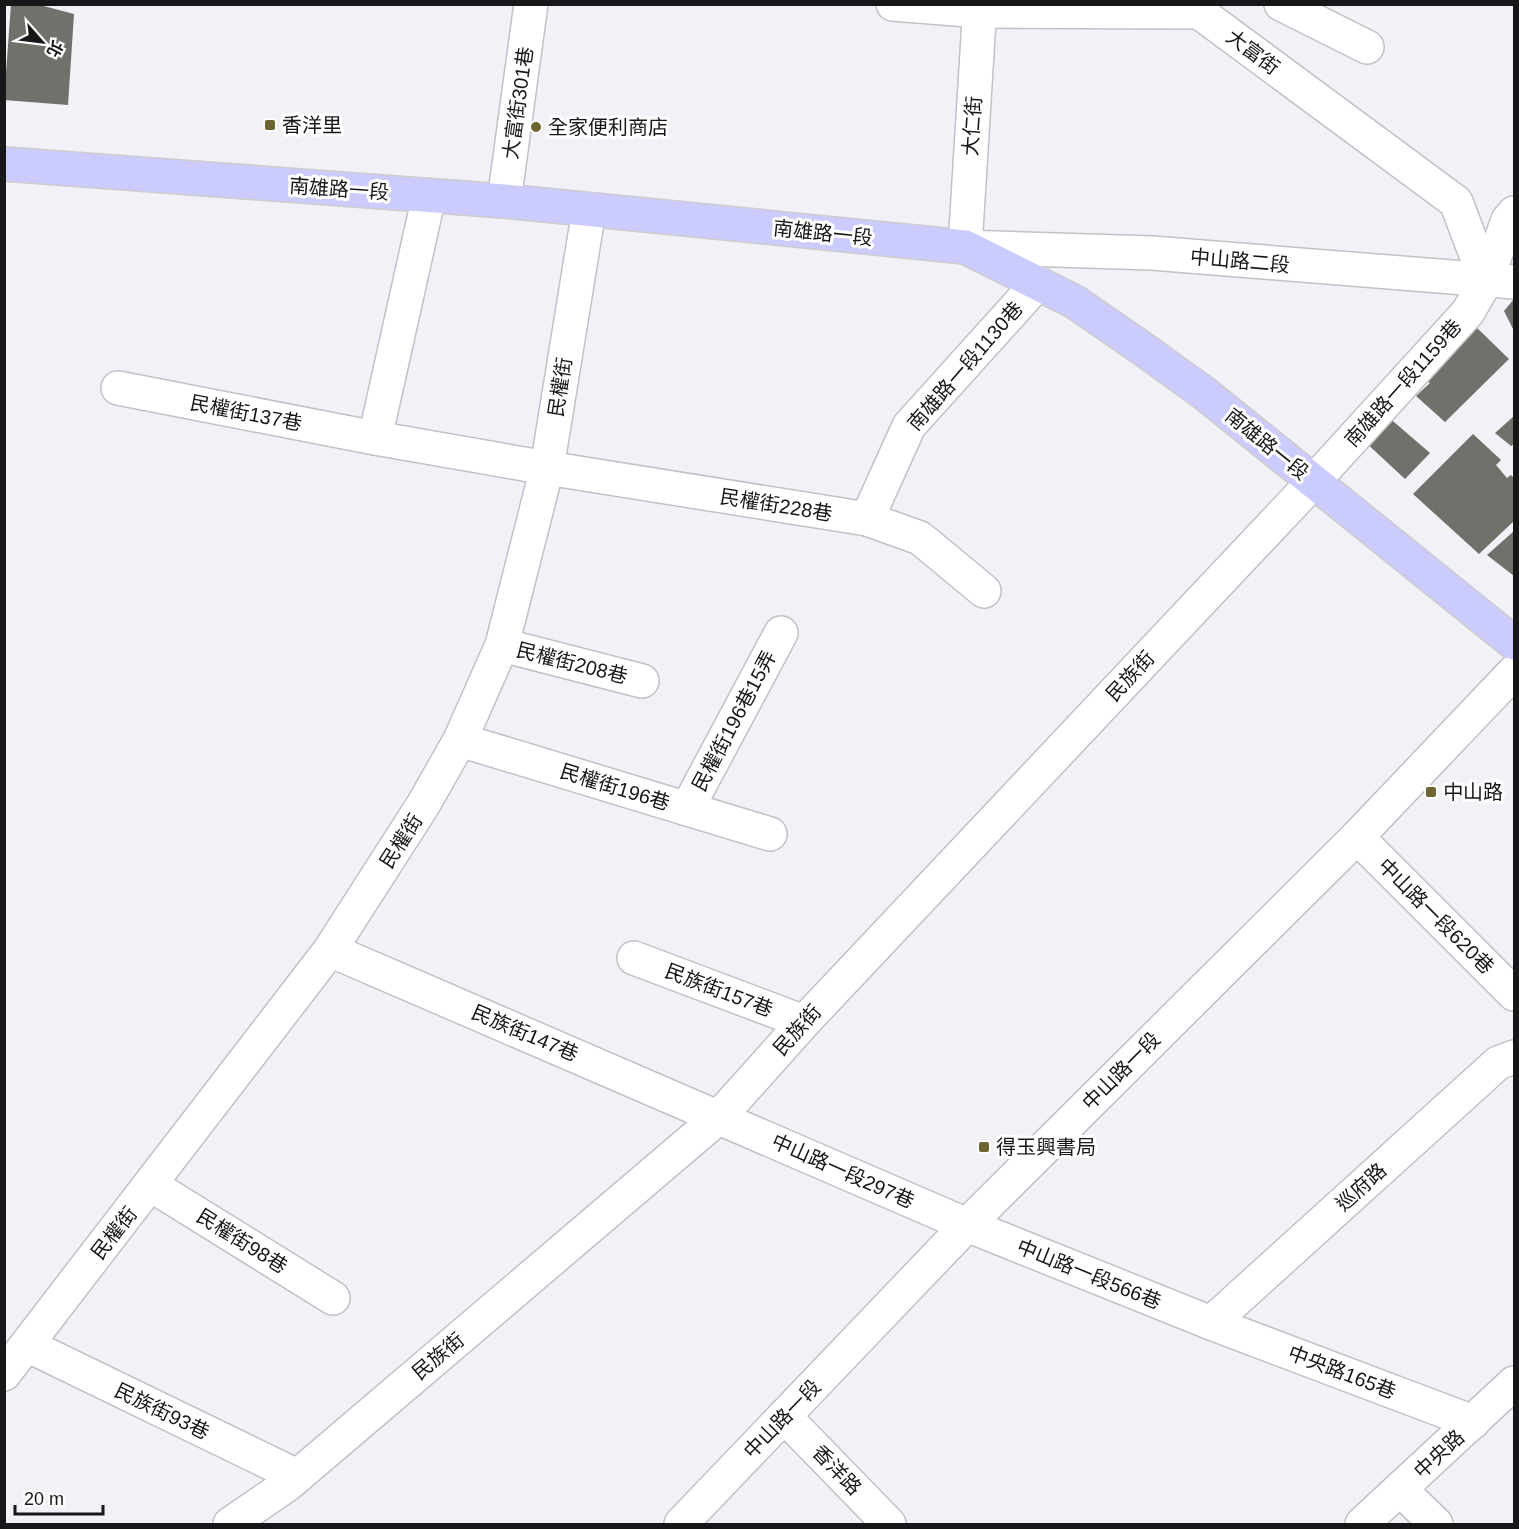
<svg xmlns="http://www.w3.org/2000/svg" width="1519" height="1529" viewBox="0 0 1519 1529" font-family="Helvetica,'Noto Sans TC',sans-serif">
<rect width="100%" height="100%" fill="#f1f1f7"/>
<g fill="#71706b">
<path d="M11 4H36L74 14 68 105 4 100Z"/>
<path d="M1514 299V331L1504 311Z"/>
<path d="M1476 327 1509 359 1445 422 1416 396 1430 383 1424 379Z"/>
<path d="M1387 416 1430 453 1405 479 1363 440Z"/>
<path d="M1514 416V444L1511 446 1495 433Z"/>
<path d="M1473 434 1501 460 1496 465 1507 478 1511 475 1514 478V521L1479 554 1413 494Z"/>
<path d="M1514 531V576L1487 555Z"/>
</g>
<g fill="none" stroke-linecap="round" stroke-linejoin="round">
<defs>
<g id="minor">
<path d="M893 4 980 11 1199 12 1456 202 1486 281"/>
<path d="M980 4 965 247 1152 253 1514 282"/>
<path d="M1281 4 1367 47"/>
<path d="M504 201 531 4"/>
<path d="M118 388 375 438 547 468 867 519 920 538 984 591"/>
<path d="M375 438 429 196"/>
<path d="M867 519 909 426 1038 283"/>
<path d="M502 645 642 681"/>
<path d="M460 740 770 834"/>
<path d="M687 809 781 633"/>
<path d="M1357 837 1514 994"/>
<path d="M330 950 967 1225 1211 1323 1473 1422"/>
<path d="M634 958 804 1022"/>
<path d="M151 1185 333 1298"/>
<path d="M1211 1323 1498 1063 1514 1057"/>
<path d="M27 1345 297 1476"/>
<path d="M4 1374 330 950 423 805 460 740 502 645 547 468 589 210"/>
<path d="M784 1416 889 1524"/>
<path d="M1400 1489 1436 1524"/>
<path d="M230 1524 287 1485 719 1117 804 1022 1314 481 1468 312 1486 281 1508 220 1514 213"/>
<path d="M681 1524 967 1225 1357 837 1514 672"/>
<path d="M1362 1524 1514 1383"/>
</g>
<path id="major" d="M4 164 504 201 965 247 1075 302 1143 349 1204 393 1514 643"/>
</defs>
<use href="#minor" stroke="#c1c1c7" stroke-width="36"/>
<use href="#major" stroke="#ccc" stroke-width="36"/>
<use href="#minor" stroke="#fff" stroke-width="33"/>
<use href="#major" stroke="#cccbfd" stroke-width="33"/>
</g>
<g fill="#6e6532" stroke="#fff" stroke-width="2">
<rect x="264" y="119" width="12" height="12" rx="3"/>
<circle cx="536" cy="127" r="6"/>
<rect x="1425" y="786" width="12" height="12" rx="3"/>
<rect x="978" y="1141" width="12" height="12" rx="3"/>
</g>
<g text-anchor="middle" stroke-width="6" stroke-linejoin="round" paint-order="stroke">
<g font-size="20" fill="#171719" stroke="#fff">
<text transform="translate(1253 52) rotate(37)" y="7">大富街</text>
<text transform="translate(518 103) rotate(-82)" y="7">大富街301巷</text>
<text transform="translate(972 126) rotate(-86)" y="7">大仁街</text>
<text transform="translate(339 189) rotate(4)" y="7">南雄路一段</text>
<text transform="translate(823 233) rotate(6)" y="7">南雄路一段</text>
<text transform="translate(1240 261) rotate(5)" y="7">中山路二段</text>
<text transform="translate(965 366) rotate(-49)" y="7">南雄路一段1130巷</text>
<text transform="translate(1403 383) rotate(-48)" y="7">南雄路一段1159巷</text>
<text transform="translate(560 387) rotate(-81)" y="7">民權街</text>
<text transform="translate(246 413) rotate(11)" y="7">民權街137巷</text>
<text transform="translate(1267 444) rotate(39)" y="7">南雄路一段</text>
<text transform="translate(776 505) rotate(9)" y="7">民權街228巷</text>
<text transform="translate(572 663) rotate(14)" y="7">民權街208巷</text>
<text transform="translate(1130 676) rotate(-47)" y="7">民族街</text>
<text transform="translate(734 721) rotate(-62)" y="7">民權街196巷15弄</text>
<text transform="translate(615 787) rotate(17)" y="7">民權街196巷</text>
<text transform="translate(401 841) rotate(-57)" y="7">民權街</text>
<text transform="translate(1436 916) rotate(45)" y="7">中山路一段620巷</text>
<text transform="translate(719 990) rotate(21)" y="7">民族街157巷</text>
<text transform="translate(797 1030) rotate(-48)" y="7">民族街</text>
<text transform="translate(525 1033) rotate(23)" y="7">民族街147巷</text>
<text transform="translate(1121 1071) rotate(-45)" y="7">中山路一段</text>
<text transform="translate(843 1171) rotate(24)" y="7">中山路一段297巷</text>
<text transform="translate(1361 1187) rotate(-42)" y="7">巡府路</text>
<text transform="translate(114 1233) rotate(-52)" y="7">民權街</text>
<text transform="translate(242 1241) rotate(32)" y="7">民權街98巷</text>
<text transform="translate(1089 1274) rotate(22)" y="7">中山路一段566巷</text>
<text transform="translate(438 1356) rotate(-40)" y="7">民族街</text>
<text transform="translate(1342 1372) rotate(21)" y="7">中央路165巷</text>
<text transform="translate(162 1411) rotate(26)" y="7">民族街93巷</text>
<text transform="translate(782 1419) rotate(-46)" y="7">中山路一段</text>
<text transform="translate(1439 1454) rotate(-43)" y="7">中央路</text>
<text transform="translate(837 1470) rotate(46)" y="7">香洋路</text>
</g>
<g font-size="20" fill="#171719" stroke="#fff" text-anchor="start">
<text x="282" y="132">香洋里</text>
<text x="548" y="134">全家便利商店</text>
<text x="1443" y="799">中山路</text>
<text x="996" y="1154">得玉興書局</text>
</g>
</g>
<rect width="1519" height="1529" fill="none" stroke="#171719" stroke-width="12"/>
<g transform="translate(42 42) rotate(118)" stroke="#ffffff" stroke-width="4.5" paint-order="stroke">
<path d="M0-4.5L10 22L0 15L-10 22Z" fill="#171719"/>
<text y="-9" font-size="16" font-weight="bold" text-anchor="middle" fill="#171719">北</text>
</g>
<path d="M15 1505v9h88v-9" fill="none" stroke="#171719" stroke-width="3"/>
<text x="24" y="1505" font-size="18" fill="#171719" stroke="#ffffff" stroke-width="4.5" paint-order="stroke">20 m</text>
</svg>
